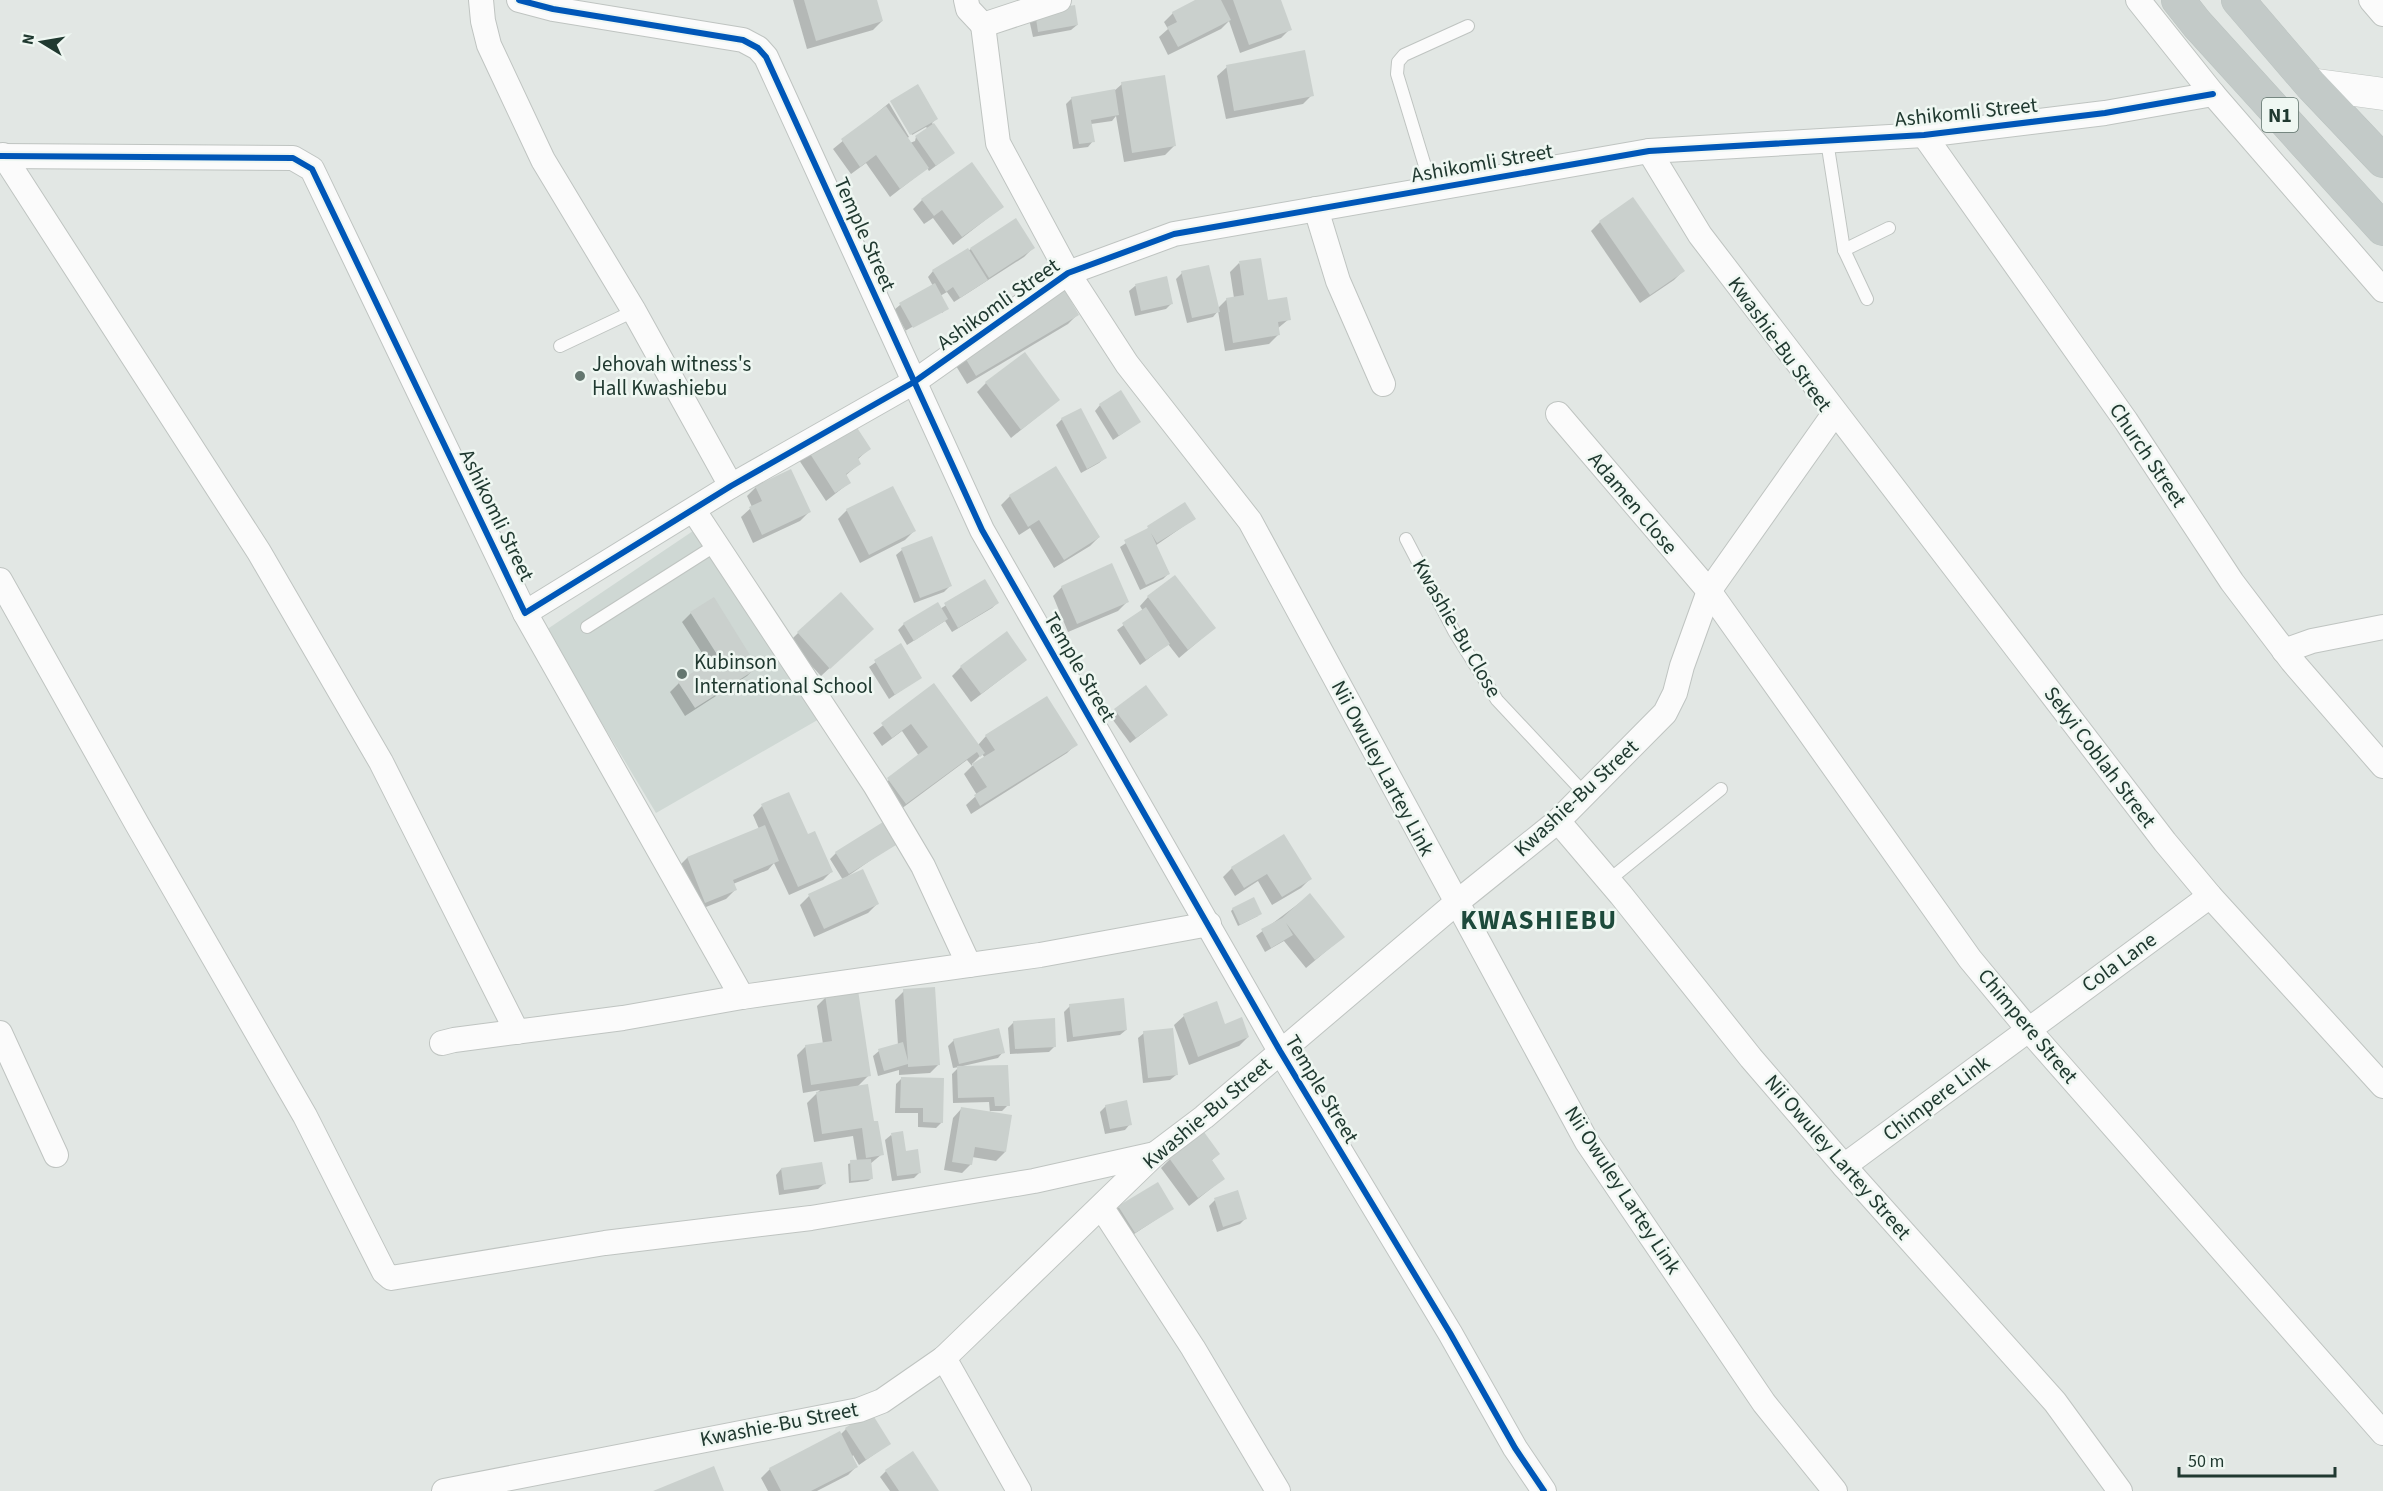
<svg xmlns="http://www.w3.org/2000/svg" width="2383" height="1491" viewBox="0 0 2383 1491" font-family="'Source Sans 3',sans-serif">
<rect width="100%" height="100%" fill="#e2e7e4"/>
<path fill="#cfd8d4" d="M693 531 821 718 656 813 546 630Z"/>
<g fill="#0003" fill-rule="evenodd">
<path d="M793 0H876L882 21 873 30 807 49Z"/>
<path d="M1198 0H1279L1290 29 1281 38 1240 53 1229 21 1221 29 1168 55 1159 37 1168 29 1164 22 1173 13Z"/>
<path d="M1029 19 1077 25 1071 30 1033 37Z"/>
<path d="M1227 67 1312 95 1303 104 1226 119 1217 76Z"/>
<path d="M1122 84 1174 146 1165 155 1124 162 1116 116 1112 121 1091 124 1093 141 1088 147 1073 149 1066 104 1072 98 1114 91Z"/>
<path d="M892 102 936 119 932 123 953 153 929 171 927 168 890 197 866 163 851 174 833 149 889 103 909 137 907 138 910 143 915 141 916 137 928 129 926 127 912 135Z"/>
<path d="M1633 199 1683 271 1674 280 1640 303 1591 231 1600 222Z"/>
<path d="M922 200 1002 207 953 245 933 218 924 224 913 209Z"/>
<path d="M1033 248 1024 257 954 302 947 292 940 296 947 308 942 313V310L905 331 907 333 894 310 900 305 933 286 928 277 933 271 971 249Z"/>
<path d="M1239 263 1267 302 1289 319 1277 329 1278 335 1269 344 1225 351 1218 311 1213 317 1187 323 1176 279 1182 273 1218 308 1227 299 1234 298 1230 272Z"/>
<path d="M1166 278 1172 303 1166 309 1135 316 1129 291 1135 286Z"/>
<path d="M1077 315 1068 324 967 384 953 361Z"/>
<path d="M986 383 1058 400 1011 438 977 392Z"/>
<path d="M1100 405 1139 422 1113 440 1095 411Z"/>
<path d="M1062 419 1105 458 1099 463 1081 473 1056 425Z"/>
<path d="M869 449 857 460 859 464 845 476 849 483 826 501 799 460 808 451Z"/>
<path d="M790 471 809 512 800 521 753 543 741 517 752 507 747 496 756 487Z"/>
<path d="M1010 496 1099 537 1090 546 1054 568 1030 528 1019 535 1001 505Z"/>
<path d="M1185 504 1194 519 1155 546 1169 573 1163 579 1140 590 1120 547Z"/>
<path d="M847 510 914 531 905 540 860 563 838 519Z"/>
<path d="M902 550 950 586 944 592 914 603 896 555Z"/>
<path d="M984 581 997 603 992 608 952 632 945 621 907 645 898 630 904 624 940 609Z"/>
<path d="M1062 587 1127 602 1118 611 1068 632 1053 596Z"/>
<path d="M1148 597 1214 628 1179 658 1168 644 1140 665 1117 630 1143 611 1140 606Z"/>
<path d="M691 613 756 667 747 676 685 716 670 692 679 683 709 664 682 622Z"/>
<path d="M798 633 863 637 821 676 789 642Z"/>
<path d="M900 645 920 677 889 699 869 667Z"/>
<path d="M1026 660 971 702 952 676 961 667Z"/>
<path d="M934 686 978 745 986 736 1076 744 1067 753 971 814 966 805 977 795 964 774 972 766 967 760 897 812 879 788 919 756 902 731 882 746 873 733ZM982 754 985 758 972 766V764Z"/>
<path d="M1115 710 1160 720 1130 743 1110 716Z"/>
<path d="M762 806 807 836 832 871 823 880 789 895 774 863 768 870 733 884 735 890 726 899 696 911 678 867 687 858 759 829 753 815Z"/>
<path d="M894 844 848 876 877 904 868 913 814 937 800 905 809 896 843 880 830 859 836 853Z"/>
<path d="M1232 868 1310 879 1301 888 1272 905 1258 881 1235 896 1223 877Z"/>
<path d="M1310 895 1343 937 1306 968 1284 941 1265 952 1256 936Z"/>
<path d="M1233 909 1258 916 1238 926 1231 911Z"/>
<path d="M904 991 939 1064 930 1073 899 1075V1070L878 1076 873 1056 879 1051 898 1045 895 1000Z"/>
<path d="M826 997 869 1075 857 1087 872 1123 882 1154 870 1164 871 1179 868 1181 849 1183 848 1164 857 1161 853 1136 814 1142 807 1103 820 1090 803 1093 797 1055 806 1046 823 1044 817 1006Z"/>
<path d="M1216 1003 1225 1026 1248 1037 1239 1046 1189 1065 1174 1025 1184 1016Z"/>
<path d="M1070 1006 1126 1030 1120 1035 1067 1042 1064 1012Z"/>
<path d="M1014 1022 1055 1046 1049 1052 1010 1054 1008 1028Z"/>
<path d="M1144 1033 1176 1075 1170 1080 1143 1083 1138 1038Z"/>
<path d="M954 1040 1003 1052 998 1058 963 1066 1008 1105 1002 1111H990L1005 1152 996 1161 972 1157 971 1164 962 1173 944 1170 953 1118 962 1108 990 1113 989 1102 953 1103 952 1074 959 1067 953 1068 948 1046Z"/>
<path d="M902 1078 942 1122 936 1128 918 1127V1113H895L896 1084Z"/>
<path d="M1106 1106 1130 1124 1125 1130 1105 1134 1100 1112Z"/>
<path d="M891 1135 920 1172 914 1178 892 1181 885 1140Z"/>
<path d="M1218 1154 1211 1161 1223 1179 1189 1206 1161 1168 1170 1159Z"/>
<path d="M781 1169 824 1184 818 1189 779 1195 776 1175Z"/>
<path d="M1215 1200 1246 1218 1240 1224 1217 1232 1209 1206Z"/>
<path d="M1119 1207 1172 1209 1128 1238 1113 1212Z"/>
<path d="M846 1429 889 1444 859 1465 853 1455 852 1457 857 1466 848 1475 817 1491H768L761 1478 770 1469 840 1435Z"/>
<path d="M886 1471 937 1491H890L880 1477Z"/>
</g>
<g fill="#cad0cd">
<path d="M804 0H877L883 21 816 41Z"/>
<path d="M1195 0H1221L1231 20 1178 47 1167 27 1177 22 1172 12Z"/>
<path d="M1233 0H1281L1292 30 1249 45Z"/>
<path d="M1075 5 1078 25 1038 32 1035 12Z"/>
<path d="M1305 50 1314 96 1234 111 1226 65Z"/>
<path d="M1165 75 1176 146 1132 153 1121 82Z"/>
<path d="M918 84 938 119 910 135 890 101Z"/>
<path d="M1115 89 1119 115 1091 120 1095 142 1079 144 1071 97Z"/>
<path d="M886 106 929 168 900 189 876 155 860 167 841 139Z"/>
<path d="M934 123 955 153 936 166 915 136Z"/>
<path d="M972 162 1004 207 962 237 942 210 934 216 921 199Z"/>
<path d="M1633 197 1685 271 1650 295 1599 221Z"/>
<path d="M1016 218 1035 248 989 278 970 248Z"/>
<path d="M968 248 988 280 960 298 953 287 946 292 932 270Z"/>
<path d="M1261 258 1268 300 1287 297 1291 320 1278 322 1280 335 1233 343 1226 298 1244 295 1239 261Z"/>
<path d="M1209 265 1220 312 1192 318 1181 271Z"/>
<path d="M1167 276 1173 304 1141 311 1135 284Z"/>
<path d="M935 283 949 309 913 328 899 303Z"/>
<path d="M1064 289 1079 315 976 376 961 351Z"/>
<path d="M1025 352 1060 400 1021 430 985 382Z"/>
<path d="M1121 390 1141 422 1119 436 1099 404Z"/>
<path d="M1081 408 1107 458 1087 469 1061 418Z"/>
<path d="M852 420 871 449 858 458 861 464 846 474 851 483 835 493 807 449Z"/>
<path d="M1056 466 1100 537 1064 560 1039 520 1028 527 1009 495Z"/>
<path d="M791 469 811 512 762 535 749 507 762 501 755 486Z"/>
<path d="M893 486 916 531 869 555 846 509Z"/>
<path d="M1185 502 1196 519 1157 543 1151 533 1170 574 1146 585 1124 540 1148 528 1147 526Z"/>
<path d="M932 536 952 586 920 598 901 548Z"/>
<path d="M1112 563 1129 602 1077 624 1061 586Z"/>
<path d="M1175 575 1216 628 1188 650 1147 596Z"/>
<path d="M985 579 999 603 958 628 944 603Z"/>
<path d="M841 592 874 629 830 669 797 632Z"/>
<path d="M714 597 758 668 695 708 678 682 718 656 690 612Z"/>
<path d="M938 602 948 619 914 641 903 623Z"/>
<path d="M1146 607 1170 644 1146 660 1122 623Z"/>
<path d="M1007 631 1027 660 981 694 960 666Z"/>
<path d="M901 643 922 678 895 695 874 660Z"/>
<path d="M934 683 985 753 980 757 977 752 906 804 887 778 928 747 911 724 892 738 881 723Z"/>
<path d="M1146 685 1168 715 1136 738 1114 709Z"/>
<path d="M1047 696 1078 745 980 806 974 795 987 787 972 764 995 750 985 735Z"/>
<path d="M789 792 808 834 815 831 833 872 798 887 761 804Z"/>
<path d="M883 822 896 845 849 874 835 852Z"/>
<path d="M765 825 779 861 733 880 737 890 705 903 687 857Z"/>
<path d="M1284 834 1312 879 1282 897 1267 874 1244 888 1231 867Z"/>
<path d="M863 869 879 904 824 929 808 894Z"/>
<path d="M1310 893 1345 937 1315 960 1286 923 1293 935 1271 948 1261 929 1282 918Z"/>
<path d="M1254 897 1262 914 1240 925 1232 908Z"/>
<path d="M935 987 940 1065 908 1067V1064L884 1071 878 1049 903 1042 908 1061 903 989Z"/>
<path d="M858 990 871 1076 811 1085 805 1045 832 1041 825 995Z"/>
<path d="M1124 998 1127 1030 1073 1037 1069 1004Z"/>
<path d="M1217 1001 1225 1024 1242 1017 1249 1037 1198 1057 1183 1014Z"/>
<path d="M1055 1018 1056 1047 1015 1049 1013 1021Z"/>
<path d="M999 1028 1005 1053 959 1064 953 1039Z"/>
<path d="M1173 1028 1178 1075 1148 1078 1143 1031Z"/>
<path d="M1008 1065 1010 1106H995L994 1097 958 1098 957 1066Z"/>
<path d="M901 1077 944 1078 943 1123 923 1122V1108H900Z"/>
<path d="M868 1084 874 1121H878L884 1155 866 1158 862 1128 822 1134 816 1092Z"/>
<path d="M1127 1100 1132 1125 1110 1129 1105 1105Z"/>
<path d="M961 1107 1012 1115 1006 1152 975 1147 972 1165 952 1162Z"/>
<path d="M903 1131 906 1151 918 1149 921 1173 897 1176 891 1133Z"/>
<path d="M1204 1132 1220 1154 1212 1160 1225 1179 1198 1198 1169 1158Z"/>
<path d="M871 1159 873 1179 851 1181 850 1160Z"/>
<path d="M822 1162 826 1184 784 1190 781 1168Z"/>
<path d="M1158 1182 1174 1209 1135 1233 1118 1206Z"/>
<path d="M1238 1190 1247 1219 1223 1227 1214 1198Z"/>
<path d="M871 1412 891 1444 866 1460 845 1428Z"/>
<path d="M840 1431 858 1467 811 1491H781L769 1468Z"/>
<path d="M913 1451 939 1491H899L885 1470Z"/>
<path d="M714 1466 724 1491H653Z"/>
</g>
<g fill="none" stroke-linecap="round" stroke-linejoin="round">
<defs>
<g id="service">
<path d="M1827 141 1844 250 1867 299"/>
<path d="M1432 189 1397 74 1398 62 1404 55 1468 26"/>
<path d="M1844 250 1889 228"/>
<path d="M560 346 634 311"/>
<path d="M1406 539 1454 631 1497 700 1585 794"/>
<path d="M587 627 716 545"/>
<path d="M1609 880 1721 789"/>
</g>
<g id="minor">
<path d="M481 0 483 21 489 45 543 160 634 311 731 486"/>
<path d="M519 0 553 9 743 40 758 48 766 57 982 530 1280 1051 1450 1333 1515 1448 1544 1491"/>
<path d="M966 0 968 9 983 25"/>
<path d="M2138 0 2213 94 2383 290"/>
<path d="M2371 0 2383 14"/>
<path d="M983 25 998 143 1068 273 1127 364 1250 521 1587 1142 1764 1403 1835 1491"/>
<path d="M983 25 1059 0"/>
<path d="M1924 135 2126 421 2232 582 2292 661 2383 766"/>
<path d="M1649 151 1700 235 2165 842 2210 896 2383 1086"/>
<path d="M3 155 259 552 381 762 517 1032"/>
<path d="M0 156 293 158 312 169 525 613 731 486 914 382 1068 273 1174 234 1649 151 1924 135 2105 113 2213 94"/>
<path d="M1316 209 1338 281 1383 384"/>
<path d="M1558 414 1709 591 1970 959 2028 1029 2383 1433"/>
<path d="M694 511 875 785 923 866 969 965"/>
<path d="M0 580 137 824 305 1116 384 1272 391 1278 605 1243 811 1218 1034 1181 1155 1154"/>
<path d="M525 613 742 997"/>
<path d="M2284 651 2312 641 2383 627"/>
<path d="M1558 821 1621 895 1751 1058 1844 1166 2055 1402 2120 1491"/>
<path d="M0 1033 56 1155"/>
<path d="M442 1043 454 1040 623 1018 742 997 1040 955 1209 924"/>
<path d="M1844 1166 2210 896"/>
<path d="M1102 1208 1193 1348 1278 1491"/>
<path d="M944 1358 1019 1491"/>
<path d="M444 1491 859 1410 882 1401 944 1358 1155 1154 1204 1117 1456 903 1558 821 1665 713 1675 693 1682 666 1709 591 1834 414"/>
</g>
<path id="tertiary" d="M2310 84 2383 94"/>
<g id="trunk">
<path d="M2178 0 2197 24 2383 229"/>
<path d="M2238 0 2310 84 2383 161"/>
</g>
</defs>
<use href="#service" stroke="#bfc4c1" stroke-width="14"/>
<use href="#minor" stroke="#bfc4c1" stroke-width="26"/>
<use href="#tertiary" stroke="#bfc4c1" stroke-width="33"/>
<use href="#trunk" stroke="#bbc3c0" stroke-width="34"/>
<use href="#service" stroke="#fbfbfb" stroke-width="12"/>
<use href="#minor" stroke="#fbfbfb" stroke-width="24"/>
<use href="#tertiary" stroke="#fbfbfb" stroke-width="32"/>
<use href="#trunk" stroke="#c3cac8" stroke-width="33"/>
<defs>
<g id="cycleway">
<path d="M519 0 553 9 743 40 758 48 766 57 982 530 1280 1051 1450 1333 1515 1448 1544 1491"/>
<path d="M0 156 293 158 312 169 525 613 731 486 914 382 1068 273 1174 234 1649 151 1924 135 2105 113 2213 94"/>
</g>
</defs>
<use href="#cycleway" stroke="#eff7f2" stroke-width="10"/>
<use href="#cycleway" stroke="#0057b8" stroke-width="6"/>
</g>
<g fill="#64766f" stroke="#eff7f2" stroke-width="2">
<circle cx="580" cy="376" r="6"/>
<circle cx="682" cy="674" r="6"/>
</g>
<g text-anchor="middle" stroke-width="5" stroke-linejoin="round" paint-order="stroke">
<rect fill="#eff7f2" stroke="#5e726a" stroke-width="1.5" x="2262" y="98" width="36" height="34" rx="4.5"/>
<g font-size="20" font-weight="bold" fill="#203930">
<text x="2280" y="122">N1</text>
</g>
<g font-size="21" fill="#203930" stroke="#eff7f2">
<text transform="translate(1966 112) rotate(-6)" y="7">Ashikomli Street</text>
<text transform="translate(1482 163) rotate(-10)" y="7">Ashikomli Street</text>
<text transform="translate(865 234) rotate(66)" y="7">Temple Street</text>
<text transform="translate(998 304) rotate(-35)" y="7">Ashikomli Street</text>
<text transform="translate(1780 344) rotate(54)" y="7">Kwashie-Bu Street</text>
<text transform="translate(2148 455) rotate(56)" y="7">Church Street</text>
<text transform="translate(1633 503) rotate(50)" y="7">Adamen Close</text>
<text transform="translate(497 515) rotate(64)" y="7">Ashikomli Street</text>
<text transform="translate(1457 628) rotate(60)" y="7">Kwashie-Bu Close</text>
<text transform="translate(1080 667) rotate(60)" y="7">Temple Street</text>
<text transform="translate(2100 757) rotate(53)" y="7">Sekyi Coblah Street</text>
<text transform="translate(1383 768) rotate(62)" y="7">Nii Owuley Lartey Link</text>
<text transform="translate(1576 798) rotate(-43)" y="7">Kwashie-Bu Street</text>
<text transform="translate(2119 962) rotate(-36)" y="7">Cola Lane</text>
<text transform="translate(2028 1026) rotate(50)" y="7">Chimpere Street</text>
<text transform="translate(1322 1089) rotate(59)" y="7">Temple Street</text>
<text transform="translate(1936 1098) rotate(-37)" y="7">Chimpere Link</text>
<text transform="translate(1207 1113) rotate(-40)" y="7">Kwashie-Bu Street</text>
<text transform="translate(1838 1157) rotate(49)" y="7">Nii Owuley Lartey Street</text>
<text transform="translate(1623 1190) rotate(57)" y="7">Nii Owuley Lartey Link</text>
<text transform="translate(779 1424) rotate(-11)" y="7">Kwashie-Bu Street</text>
</g>
<g font-size="21" fill="#203930" stroke="#eff7f2" text-anchor="start">
<text x="592" y="371">Jehovah witness's<tspan x="592" dy="24">Hall Kwashiebu</tspan></text>
<text x="694" y="669">Kubinson<tspan x="694" dy="24">International School</tspan></text>
</g>
<g font-size="27" font-weight="bold" letter-spacing="1.5" fill="#1d4a3b" stroke="#eff7f2">
<text x="1539" y="929">KWASHIEBU</text>
</g>
</g>
<g transform="translate(42 42) rotate(281)" stroke="#eff7f2" stroke-width="4.5" paint-order="stroke">
<path d="M0-4.5L10 22L0 15L-10 22Z" fill="#203930"/>
<text y="-9" font-size="16" font-weight="bold" text-anchor="middle" fill="#203930">N</text>
</g>
<path d="M2179 1467v9h156v-9" fill="none" stroke="#203930" stroke-width="3"/>
<text x="2188" y="1467" font-size="18" fill="#203930" stroke="#eff7f2" stroke-width="4.5" paint-order="stroke">50 m</text>
</svg>
